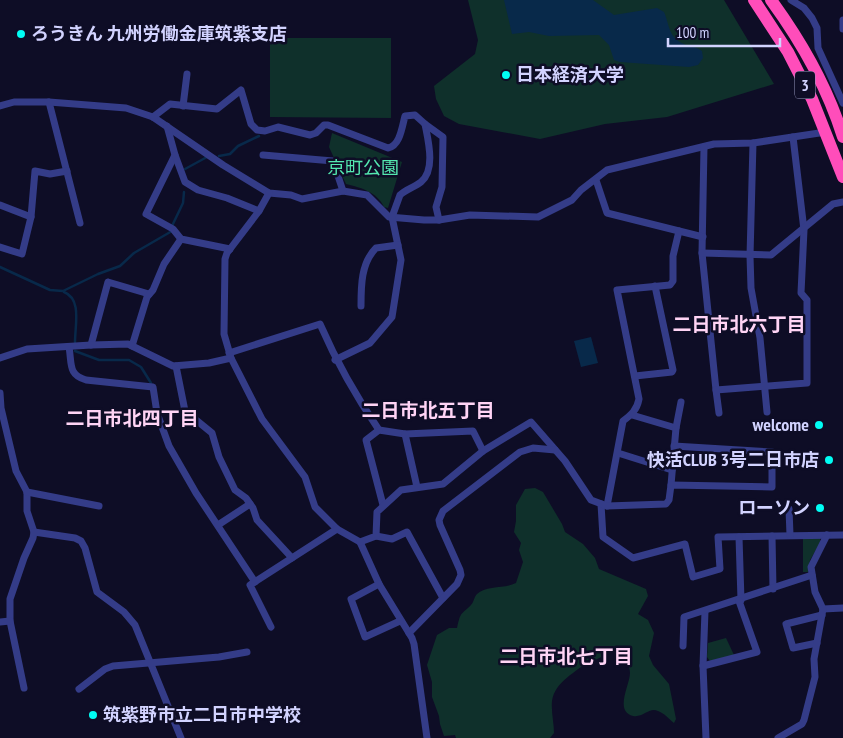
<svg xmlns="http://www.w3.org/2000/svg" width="843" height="738" viewBox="0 0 843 738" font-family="'PT Sans Narrow','Noto Sans JP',sans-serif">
<rect width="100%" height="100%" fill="#0e0d26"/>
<g fill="#0f302b">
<path d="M468 0H724L774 84 667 117 605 124 540 139 459 124 444 116 436 99 434 86 475 54 478 40Z"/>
<path d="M270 38H391V118L270 117Z"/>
<path d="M332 133 402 162 388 208 384 207C377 192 362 188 346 184L329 147Z"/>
<path d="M535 488 543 492 562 524 565 532 583 544 595 558 599 569 646 589 648 596 638 614 648 620 654 633 649 656 653 665 669 684 676 719 674 723C669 719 664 713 658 711 649 707 643 718 633 716 614 711 630 685 630 673 630 669 628 663 626 658L614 651 595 660H589C576 673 555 681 552 701 551 712 554 723 554 733L550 738H456L455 735 444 736 440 724 439 716 432 697V682L427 665 437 635 449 628H457C461 611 460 616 471 605 474 602 474 597 477 594 486 585 504 589 516 583L523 562 519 550 521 543 514 532 516 521V505L525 489Z"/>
<path d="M803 537H820V543L810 560 808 572H803Z"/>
<path d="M726 638 734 655 710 661 707 657 708 643Z"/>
</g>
<g fill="#08294a">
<path d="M504 0H593L614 15 657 8 664 12C670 26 668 37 684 44 691 48 694 45 702 51L703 58 698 65 689 67 620 62 614 60 609 45 599 35 549 36 529 32 512 34Z"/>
<path d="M591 337 598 363 581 367 574 341Z"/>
</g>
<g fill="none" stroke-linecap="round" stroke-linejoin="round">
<g stroke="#08294a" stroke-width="2.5">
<path d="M219 156 230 154 238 146 259 136"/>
<path d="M185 169 207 157"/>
<path d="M172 226 183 203 184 192"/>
<path d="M0 267 50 290 63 291 98 274 120 266 134 253 172 231"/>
<path d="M64 292C82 299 75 325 75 342"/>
<path d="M75 351 99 360H129L141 367 151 383"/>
</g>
<g stroke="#343c88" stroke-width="7">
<path d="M791 0 804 8 812 18 817 28 818 48 843 103"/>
<path d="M843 20V29"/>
<path d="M49 102 80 223"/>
<path d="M0 106 14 102H49L126 108 153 117 223 165 269 193 291 195 302 199 343 191 367 195 389 217 424 220H439L470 215 538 217 572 200 581 190 607 170 714 144 753 143 826 132"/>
<path d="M183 106 187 74"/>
<path d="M153 117 170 104 217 109 241 90 251 124 257 130 265 131 278 127 310 135 316 133 324 125H328L388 148C400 146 402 127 405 116L415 115 425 124C428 140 436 170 421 182 415 187 406 189 400 195L392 217 401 260 392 317 370 343 335 360"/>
<path d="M425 124 443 137 442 187 436 207 439 220"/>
<path d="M167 126 175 155 146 214 173 229 181 239 230 249"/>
<path d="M753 143 750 256 751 288 760 338 767 412"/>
<path d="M704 147 702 253 716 390 807 383V300L801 293 804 230 793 137"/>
<path d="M175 155 185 182 198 190 227 198 259 211"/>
<path d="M263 155 333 161 343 191"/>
<path d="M596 180 607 213 703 237"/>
<path d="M269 193 259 211 227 253 225 259 224 334 231 358 262 419 305 477 315 507 337 529 360 542 379 584 412 638 414 644 427 738"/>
<path d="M0 205 31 217"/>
<path d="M0 247 22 254 31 217 35 171 50 174 67 171"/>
<path d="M702 253 771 255 833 204 843 202"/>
<path d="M361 306C361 286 361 263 376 248L398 245"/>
<path d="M91 345 108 282 149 294"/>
<path d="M132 346 147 297 153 290 164 264 181 239"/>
<path d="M69 347C72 364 68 375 86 380L153 387 157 413 169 446 196 493 255 582"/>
<path d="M229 353 320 324C337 363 355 395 379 430L405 434 473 431 483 451"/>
<path d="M0 358 27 349 91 345 128 344 173 366 209 363 231 358"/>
<path d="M176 366 185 411 212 433 219 457 235 490 246 498 253 508 257 520 292 558"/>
<path d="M635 376 672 372 673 370 655 286"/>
<path d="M716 390 719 413"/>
<path d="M0 393 1 408 16 471 27 492V511L34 532 33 538 24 558 10 599V621L24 688"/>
<path d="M632 415 676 428"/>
<path d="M379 430 366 440 383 505"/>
<path d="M405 434 417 487"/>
<path d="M618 453 672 470"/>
<path d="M671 485 676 428 681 402"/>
<path d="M27 492 99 506"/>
<path d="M601 504 603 537 633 558 685 544 693 577 720 569 718 537 843 535"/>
<path d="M607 506 623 421C631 415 637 410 639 399L617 290 670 285 673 281V256L679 231"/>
<path d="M789 509 790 535"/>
<path d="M218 525 250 504"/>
<path d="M34 532 75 538 81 541 85 548 97 592 124 612 135 625 181 738"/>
<path d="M827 535 811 567 815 592 823 609 843 608"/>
<path d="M376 536 392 539 407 532 443 598"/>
<path d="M772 536 773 589"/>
<path d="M739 537 741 600"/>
<path d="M360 542 376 536 377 512 401 490 443 484 483 451 531 422 565 461 591 500 607 506 666 504 669 500 671 485 772 487V452L674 446"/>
<path d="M379 584 351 599 365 637 400 621"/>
<path d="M705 611 703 666 706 738"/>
<path d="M0 622 10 621"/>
<path d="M271 627 250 585 337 529"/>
<path d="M409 633 457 584 461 575 460 570 440 525 439 520 443 511 520 452 533 448 555 450"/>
<path d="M817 643 793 648 786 624 822 615"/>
<path d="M683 646 684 617 812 575"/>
<path d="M703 666 757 652 739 601"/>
<path d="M79 689 105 669 113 666 219 657 247 652"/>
<path d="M778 738 802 724 804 720 815 677 814 659 823 609"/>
</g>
<g stroke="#ff4dba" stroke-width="12">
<path d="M754 0 788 52 812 99 843 177"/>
<path d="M771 0C801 41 828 89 843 137"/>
</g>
</g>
<g fill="#00fdf4" stroke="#0e0d26" stroke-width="2">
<circle cx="21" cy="34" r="5"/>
<circle cx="506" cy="75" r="5"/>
<circle cx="819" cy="425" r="5"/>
<circle cx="829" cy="460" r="5"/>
<circle cx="820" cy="508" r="5"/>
<circle cx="93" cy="715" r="5"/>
</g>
<g text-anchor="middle" stroke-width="5" stroke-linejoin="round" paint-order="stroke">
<rect fill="#0e0d26" stroke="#9798be" stroke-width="1" x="795" y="71.5" width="20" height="27" rx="4"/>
<g font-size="16" font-weight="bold" fill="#d2d3ff">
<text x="805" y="91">3</text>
</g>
<g font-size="18" font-weight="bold" fill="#d2d3ff" stroke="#0e0d26" text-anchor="start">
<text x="31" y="40">ろうきん 九州労働金庫筑紫支店</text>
<text x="516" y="81">日本経済大学</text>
<text x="809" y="431" text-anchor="end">welcome</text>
<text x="819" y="466" text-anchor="end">快活CLUB 3号二日市店</text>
<text x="810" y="514" text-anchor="end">ローソン</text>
<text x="103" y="721">筑紫野市立二日市中学校</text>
</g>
<g font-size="18" fill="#54e8b0" stroke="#0e0d26">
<text x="363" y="174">京町公園</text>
</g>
<g font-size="19" font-weight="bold" fill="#ffd4f5" stroke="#0e0d26">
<text x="739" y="331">二日市北六丁目</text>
<text x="428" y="417">二日市北五丁目</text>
<text x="132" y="425">二日市北四丁目</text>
<text x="566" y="663">二日市北七丁目</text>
</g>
</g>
<path d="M668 38v8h112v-8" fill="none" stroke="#d2d3ff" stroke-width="2.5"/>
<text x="676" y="38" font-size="15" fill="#d2d3ff" stroke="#0e0d26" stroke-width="4" paint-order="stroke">100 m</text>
</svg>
